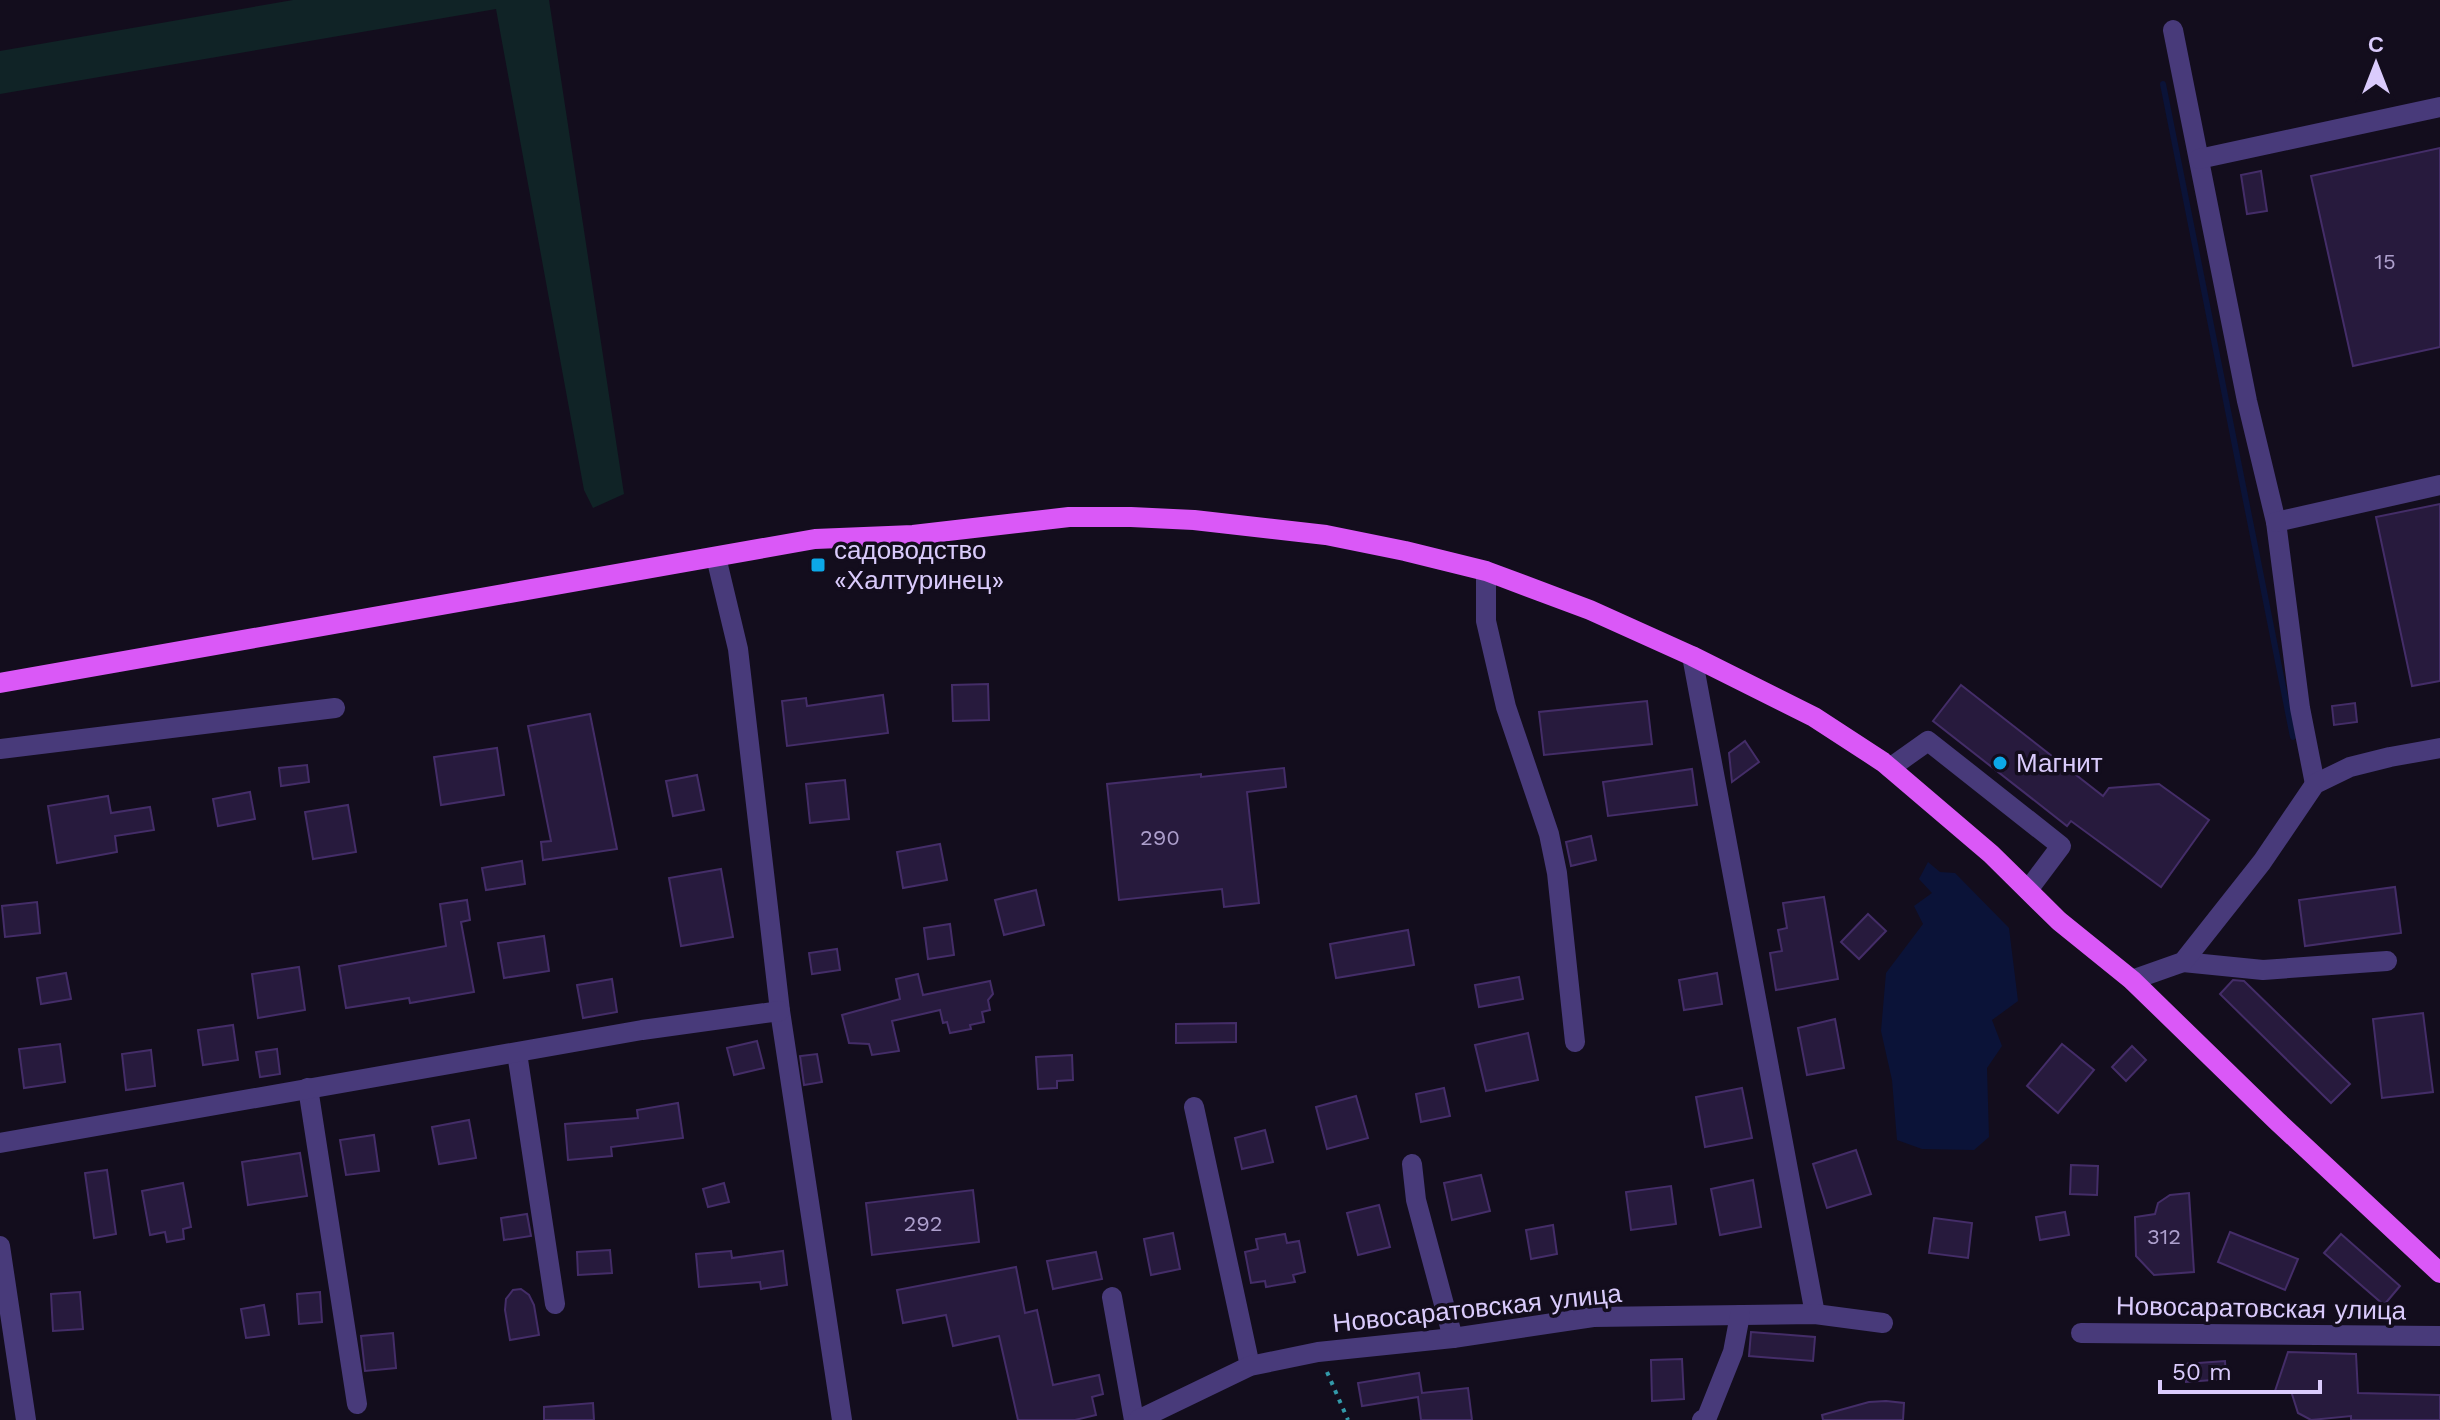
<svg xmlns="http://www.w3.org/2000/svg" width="2440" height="1420" viewBox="0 0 2440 1420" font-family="'Work Sans',sans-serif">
<rect width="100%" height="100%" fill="#130d1d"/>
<path fill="#102326" d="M293 0H549L624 494 593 508 584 490 496 9 0 94V51Z"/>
<path fill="#0b1338" d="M1928 862 1940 872 1955 873 2009 928 2018 1001 1992 1020 2002 1046 1987 1068 1989 1137 1974 1150 1922 1149 1897 1140 1892 1080 1881 1031 1886 973 1923 924 1914 906 1932 893 1919 879Z"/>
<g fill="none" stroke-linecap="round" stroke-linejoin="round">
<path stroke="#0b1338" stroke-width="6" d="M2163 84 2293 737"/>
</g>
<g fill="#271a3d" stroke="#442d68" stroke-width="2">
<path d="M2440 148V347L2353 366 2311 176Z"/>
<path d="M2261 171 2267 211 2247 214 2241 175Z"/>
<path d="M2440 504V681L2412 686 2376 517Z"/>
<path d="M988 684 989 720 953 721 952 685Z"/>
<path d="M1961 685 2103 796 2109 788 2159 784 2209 820 2161 887 2071 821 2067 826 1933 721Z"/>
<path d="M883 695 888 733 787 746 782 701 806 698 807 706Z"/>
<path d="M1647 701 1652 744 1544 755 1539 712Z"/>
<path d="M2355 703 2357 722 2334 725 2332 706Z"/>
<path d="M590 714 617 849 543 860 541 842 551 841 528 726Z"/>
<path d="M1745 741 1759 762 1732 782 1729 753Z"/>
<path d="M497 748 504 795 441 805 434 757Z"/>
<path d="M307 765 309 782 281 786 279 768Z"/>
<path d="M1284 768 1286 787 1247 792 1259 903 1224 907 1222 889 1119 900 1107 784 1201 774V777Z"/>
<path d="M1692 769 1697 805 1608 816 1603 782Z"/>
<path d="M697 775 704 810 673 816 666 781Z"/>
<path d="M845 780 849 819 810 823 806 784Z"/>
<path d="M250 792 255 819 218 826 213 799Z"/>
<path d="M108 796 111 813 150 807 154 830 115 836 117 852 57 863 48 806Z"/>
<path d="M348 805 356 852 313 859 305 812Z"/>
<path d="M1591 836 1596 860 1571 866 1566 842Z"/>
<path d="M940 844 947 880 903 888 897 852Z"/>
<path d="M522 861 525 884 486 890 482 868Z"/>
<path d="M721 869 733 937 681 946 669 878Z"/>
<path d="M2395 887 2401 933 2305 946 2299 900Z"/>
<path d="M1036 890 1044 925 1004 935 995 900Z"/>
<path d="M1824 897 1838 979 1776 990 1770 953 1782 951 1778 930 1787 928 1783 903Z"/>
<path d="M467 900 470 920 461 922 474 992 410 1003 409 998 346 1008 339 966 446 946 440 904Z"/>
<path d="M37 902 40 933 5 937 2 906Z"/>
<path d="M1868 914 1886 931 1859 959 1841 942Z"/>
<path d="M950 924 954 955 928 959 924 928Z"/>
<path d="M1408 930 1414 965 1336 978 1330 944Z"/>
<path d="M544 936 549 971 504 978 498 943Z"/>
<path d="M837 949 840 970 812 974 809 953Z"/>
<path d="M299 967 305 1010 258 1018 252 974Z"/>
<path d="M66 973 71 999 41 1004 37 978Z"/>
<path d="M1717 973 1722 1004 1684 1010 1679 980Z"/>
<path d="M918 974 923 995 990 981 993 994 988 1000 990 1010 982 1012 984 1022 970 1025 971 1029 950 1033 947 1022 943 1023 940 1010 892 1021 899 1051 872 1055 869 1044 849 1043 842 1015 900 999 896 979Z"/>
<path d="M1519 977 1523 999 1479 1007 1475 985Z"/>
<path d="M612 979 617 1012 583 1018 577 985Z"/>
<path d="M2233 980 2244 981 2350 1084 2331 1103 2220 994Z"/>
<path d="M2423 1013 2433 1092 2382 1098 2373 1019Z"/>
<path d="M1835 1019 1844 1068 1807 1075 1798 1028Z"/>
<path d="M1236 1023V1042L1176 1043V1024Z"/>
<path d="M233 1025 238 1060 203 1065 198 1030Z"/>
<path d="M1528 1033 1538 1080 1486 1091 1475 1045Z"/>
<path d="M757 1041 764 1068 734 1075 727 1048Z"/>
<path d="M60 1044 65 1082 24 1088 19 1049Z"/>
<path d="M2062 1044 2094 1070 2058 1113 2027 1086Z"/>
<path d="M2132 1046 2146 1060 2126 1081 2112 1067Z"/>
<path d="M277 1049 280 1074 260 1077 256 1052Z"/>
<path d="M151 1050 155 1086 126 1090 122 1054Z"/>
<path d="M817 1054 822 1082 804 1085 800 1056Z"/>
<path d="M1072 1055 1073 1080 1057 1081V1088L1038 1089 1036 1057Z"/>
<path d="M1444 1088 1450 1116 1421 1122 1416 1094Z"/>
<path d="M1742 1088 1752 1138 1705 1147 1696 1097Z"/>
<path d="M1356 1096 1368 1138 1327 1149 1316 1107Z"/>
<path d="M678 1103 683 1138 611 1147 612 1156 568 1160 565 1124 638 1118 637 1110Z"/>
<path d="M469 1120 476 1158 439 1164 432 1127Z"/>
<path d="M1265 1130 1273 1162 1242 1169 1235 1138Z"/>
<path d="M374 1135 379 1171 346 1175 340 1140Z"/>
<path d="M1856 1150 1871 1194 1827 1208 1813 1164Z"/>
<path d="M300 1153 307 1196 248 1205 242 1162Z"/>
<path d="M2071 1165 2098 1166 2097 1195 2070 1194Z"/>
<path d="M107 1170 116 1234 94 1238 85 1173Z"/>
<path d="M1481 1175 1490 1211 1452 1220 1444 1183Z"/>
<path d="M1753 1180 1761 1227 1720 1235 1711 1189Z"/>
<path d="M183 1183 191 1227 183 1229 184 1239 167 1242 165 1232 150 1235 142 1191Z"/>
<path d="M724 1183 729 1202 708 1207 703 1189Z"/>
<path d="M1671 1186 1676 1224 1631 1230 1626 1192Z"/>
<path d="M973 1190 979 1242 872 1255 866 1203Z"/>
<path d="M2189 1193 2194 1272 2154 1275 2136 1256 2135 1217 2155 1214 2158 1203 2170 1195Z"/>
<path d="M1379 1205 1390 1247 1358 1255 1347 1213Z"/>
<path d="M2065 1212 2069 1235 2040 1240 2036 1217Z"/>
<path d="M527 1214 531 1236 504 1240 501 1218Z"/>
<path d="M1934 1218 1972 1223 1968 1258 1929 1253Z"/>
<path d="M1553 1225 1557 1254 1531 1259 1526 1230Z"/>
<path d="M2230 1232 2298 1259 2285 1290 2218 1262Z"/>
<path d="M1173 1233 1180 1269 1151 1275 1144 1239Z"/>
<path d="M1285 1234 1287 1243 1299 1241 1305 1272 1293 1275 1295 1282 1266 1287 1265 1281 1251 1283 1245 1252 1258 1249 1256 1239Z"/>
<path d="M2341 1234 2400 1286 2384 1305 2324 1253Z"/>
<path d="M610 1250 612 1273 578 1275 577 1252Z"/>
<path d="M731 1251 732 1258 783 1251 787 1285 761 1289 760 1282 699 1287 696 1254Z"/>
<path d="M1096 1252 1102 1279 1053 1289 1047 1261Z"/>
<path d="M1016 1267 1025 1313 1037 1310 1053 1385 1099 1375 1103 1394 1092 1397 1096 1415 1075 1420H1018L999 1336 953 1346 946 1315 903 1323 897 1290Z"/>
<path d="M521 1289 529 1295 534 1305 539 1335 510 1340 505 1310 506 1299 513 1290Z"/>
<path d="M80 1292 83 1329 53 1331 51 1294Z"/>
<path d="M320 1292 322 1322 299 1324 297 1294Z"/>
<path d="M264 1305 269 1335 246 1338 241 1309Z"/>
<path d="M1751 1332 1815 1337 1813 1361 1749 1356Z"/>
<path d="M393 1333 396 1368 365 1371 361 1336Z"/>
<path d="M2288 1352 2356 1354 2358 1393 2440 1395V1420H2351V1416L2311 1420 2298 1413 2291 1391H2275Z"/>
<path d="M1682 1359 1684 1399 1652 1401 1651 1360Z"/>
<path d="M2225 1361 2226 1379 2186 1382 2185 1364Z"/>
<path d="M1419 1373 1422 1393 1468 1388 1472 1420H1421L1418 1397 1362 1406 1358 1383Z"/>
<path d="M1886 1401 1904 1403 1903 1420H1823L1822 1415 1869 1402Z"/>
<path d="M593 1403 594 1420H544V1407Z"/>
</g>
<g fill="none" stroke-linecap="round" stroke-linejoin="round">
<path stroke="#3399a9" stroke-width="4" stroke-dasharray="4 6" stroke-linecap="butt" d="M1327 1372 1348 1420"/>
<g stroke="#483a7a" stroke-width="20">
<path d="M2173 30 2247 401 2276 522 2300 708 2315 784"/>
<path d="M2199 159 2440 107"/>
<path d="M2276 522 2440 485"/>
<path d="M716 557 738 649 780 1011 842 1420"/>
<path d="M1486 571V621L1506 707 1549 834 1557 873 1575 1042"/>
<path d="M1692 656 1815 1314"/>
<path d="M0 749 335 708"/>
<path d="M1890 768 1928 741 2061 846 2028 890"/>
<path d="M2183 962 2263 970 2387 961"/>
<path d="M2132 980 2183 962 2262 862 2315 784 2350 767 2390 757 2440 748"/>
<path d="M517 1053 555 1304"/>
<path d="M308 1088 357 1404"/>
<path d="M1194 1107 1250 1366"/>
<path d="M0 1143 642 1030 780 1011"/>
<path d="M1412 1164 1416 1200 1453 1338"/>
<path d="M0 1246 26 1420"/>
<path d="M1112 1297 1134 1420"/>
<path d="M2081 1333 2440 1336"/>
<path d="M1138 1420 1250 1366 1318 1352 1453 1338 1593 1317 1815 1314 1883 1323"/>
<path d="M1702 1420 1707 1417 1733 1352 1740 1315"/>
</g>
<path stroke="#da58f7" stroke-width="20" d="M0 683 815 539 913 535 1069 517H1131L1194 520 1326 535 1405 551 1486 571 1590 610 1692 656 1814 717 1883 762 1991 854 2059 921 2132 980 2277 1121 2440 1273"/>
</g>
<g fill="#0ca8e8" stroke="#130d1d" stroke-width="3">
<rect x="810" y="557" width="16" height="16" rx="4"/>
<circle cx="2000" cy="763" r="8"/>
</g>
<g text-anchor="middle" stroke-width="7" stroke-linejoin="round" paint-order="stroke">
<g font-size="22" fill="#ad9fcc">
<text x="2385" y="269">15</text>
<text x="1160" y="845">290</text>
<text x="923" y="1231">292</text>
<text x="2164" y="1244">312</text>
</g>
<g font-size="26" fill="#dacbfc" stroke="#130d1d" text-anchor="start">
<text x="834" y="559">садоводство<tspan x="834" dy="30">«Халтуринец»</tspan></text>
<text x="2016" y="772">Магнит</text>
</g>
<g font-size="26" fill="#dacbfc" stroke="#130d1d">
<text transform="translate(1477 1308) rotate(-6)" y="9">Новосаратовская улица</text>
<text transform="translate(2261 1308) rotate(1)" y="9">Новосаратовская улица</text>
</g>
</g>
<g transform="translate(2376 64)" stroke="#130d1d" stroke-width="6" paint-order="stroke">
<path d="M0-6L14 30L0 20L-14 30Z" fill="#dacbfc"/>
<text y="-12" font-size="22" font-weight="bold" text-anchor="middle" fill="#dacbfc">С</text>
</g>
<path d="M2160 1380v12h160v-12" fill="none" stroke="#dacbfc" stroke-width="4"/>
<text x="2172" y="1380" font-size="24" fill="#dacbfc" stroke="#130d1d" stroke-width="6" paint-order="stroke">50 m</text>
</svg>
